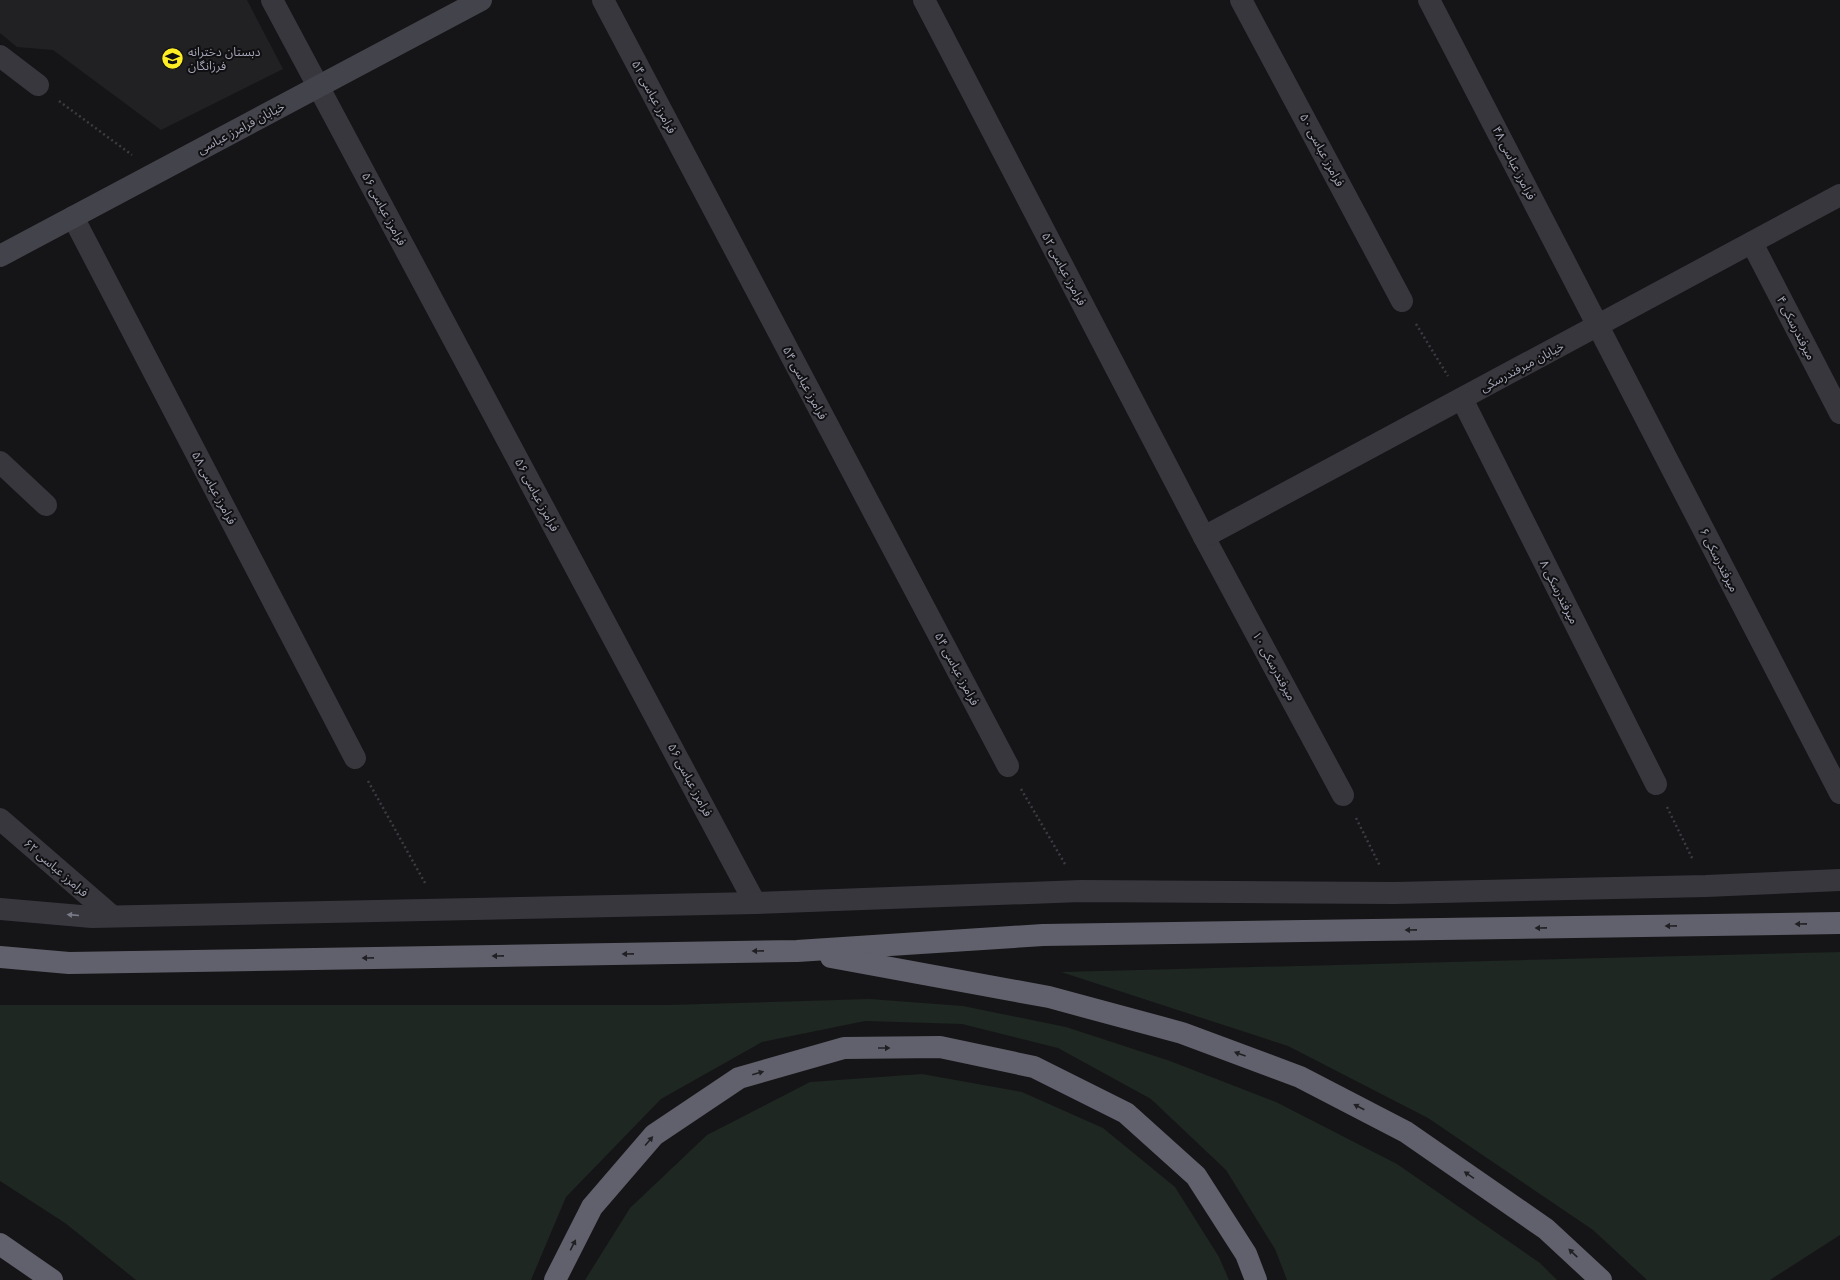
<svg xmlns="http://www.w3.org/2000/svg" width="1840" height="1280" viewBox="0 0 1840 1280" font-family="Inter,'Noto Sans Arabic',sans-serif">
<rect width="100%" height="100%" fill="#151517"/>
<path fill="#212124" d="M0 0H247L283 69 161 130 53 50 17 47 0 33Z"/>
<g fill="#1e2721">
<path d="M1840 952V1235L1770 1280H1647L1593 1230 1428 1118 1288 1046 1061 972Z"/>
<path d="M870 999 963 1006 1066 1027 1170 1061 1276 1102 1397 1164 1540 1263 1557 1280H1287L1275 1249 1226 1170 1151 1099 1058 1048 962 1024 865 1021 762 1042 661 1099 566 1197 531 1280H136L65 1223 0 1181V1005H667Z"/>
<path d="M922 1074 1022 1092 1103 1128 1175 1187 1219 1257 1229 1280H585L630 1208 707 1135 810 1082Z"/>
</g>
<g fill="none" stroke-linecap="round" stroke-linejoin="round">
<g stroke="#3b3b43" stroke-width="2.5" stroke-dasharray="2 3" stroke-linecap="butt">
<path d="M59 101 132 155"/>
<path d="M1416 324 1448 376"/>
<path d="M368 781 425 883"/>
<path d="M1021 789 1065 864"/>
<path d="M1667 807 1693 860"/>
<path d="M1356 818 1380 866"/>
</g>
<g stroke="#38373e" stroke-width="22">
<path d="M272 0 755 903"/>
<path d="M603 0 1008 766"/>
<path d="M924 0 1204 537 1343 795"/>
<path d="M1241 0 1402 301"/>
<path d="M1429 0 1840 793"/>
<path d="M0 56 38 85"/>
<path d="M73 217 355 758"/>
<path d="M1752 243 1840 413"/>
<path d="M1462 399 1656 784"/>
<path d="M0 462 46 505"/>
<path d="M1204 537 1840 195"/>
<path d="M0 819 112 916"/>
<path d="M0 909 92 917 755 903 1081 891 1394 893 1706 886 1840 880"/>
</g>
<path stroke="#43434c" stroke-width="22" d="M0 256 481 0"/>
<g stroke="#61616d" stroke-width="22">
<path d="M0 957 69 963 797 951 1043 935 1840 923"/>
<path d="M831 957 1049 997 1182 1033 1300 1077 1406 1132 1546 1229 1601 1280"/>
<path d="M0 1244 52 1280"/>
<path d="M555 1280 592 1207 654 1135 739 1078 844 1048 940 1047 1034 1067 1126 1113 1196 1176 1246 1254 1256 1280"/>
</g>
</g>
<defs><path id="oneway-solid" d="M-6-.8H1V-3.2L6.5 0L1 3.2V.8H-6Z"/></defs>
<use fill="#797a87" href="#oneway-solid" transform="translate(73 915) rotate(-175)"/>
<g fill="#202024">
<use href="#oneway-solid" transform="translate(1801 924) rotate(179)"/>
<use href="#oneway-solid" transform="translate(1671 926) rotate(179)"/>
<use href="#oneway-solid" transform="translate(1541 928) rotate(179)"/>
<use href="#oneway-solid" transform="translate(1411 930) rotate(179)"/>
<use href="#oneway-solid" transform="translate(758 951) rotate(179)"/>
<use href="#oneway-solid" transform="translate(628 954) rotate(179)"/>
<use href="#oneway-solid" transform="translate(498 956) rotate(179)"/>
<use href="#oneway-solid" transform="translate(368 958) rotate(179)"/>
<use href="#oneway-solid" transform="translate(884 1048)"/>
<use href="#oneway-solid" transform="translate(1240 1054) rotate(-160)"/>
<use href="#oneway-solid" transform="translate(758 1073) rotate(-16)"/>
<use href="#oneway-solid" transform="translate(1359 1107) rotate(-153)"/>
<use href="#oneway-solid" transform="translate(649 1141) rotate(-49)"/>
<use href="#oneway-solid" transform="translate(1469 1175) rotate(-145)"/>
<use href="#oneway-solid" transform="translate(573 1245) rotate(-63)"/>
<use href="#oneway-solid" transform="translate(1573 1253) rotate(-137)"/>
</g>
<defs>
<symbol id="school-disc" viewBox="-11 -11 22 22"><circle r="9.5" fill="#ffee24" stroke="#101012"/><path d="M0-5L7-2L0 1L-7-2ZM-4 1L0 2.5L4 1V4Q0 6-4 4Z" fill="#111"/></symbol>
</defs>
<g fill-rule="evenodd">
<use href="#school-disc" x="160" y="46" width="25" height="25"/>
</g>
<g text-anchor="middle" stroke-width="4" stroke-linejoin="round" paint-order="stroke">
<g font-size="12" fill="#a5a6b8" stroke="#101012" text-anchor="start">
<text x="188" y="56">دبستان دخترانه<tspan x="188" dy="14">فرزانگان</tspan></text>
</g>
<g font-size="12" fill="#a5a6b8" stroke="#101012">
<text transform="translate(654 97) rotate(62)" y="4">فرامرز عباسی ۵۴</text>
<text transform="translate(241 128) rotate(-28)" y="4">خیابان فرامرز عباسی</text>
<text transform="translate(1322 150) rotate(62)" y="4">فرامرز عباسی ۵۰</text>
<text transform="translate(1514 163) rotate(63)" y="4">فرامرز عباسی ۴۸</text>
<text transform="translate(384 209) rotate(62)" y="4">فرامرز عباسی ۵۶</text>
<text transform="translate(1064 269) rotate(62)" y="4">فرامرز عباسی ۵۲</text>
<text transform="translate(1796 328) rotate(63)" y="4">میرفندرسکی ۴</text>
<text transform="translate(1522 367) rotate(-28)" y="4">خیابان میرفندرسکی</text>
<text transform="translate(805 383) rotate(62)" y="4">فرامرز عباسی ۵۴</text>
<text transform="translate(214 488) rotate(62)" y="4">فرامرز عباسی ۵۸</text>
<text transform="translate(537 495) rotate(62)" y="4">فرامرز عباسی ۵۶</text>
<text transform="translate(1719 560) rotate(63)" y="4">میرفندرسکی ۶</text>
<text transform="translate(1559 592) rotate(63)" y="4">میرفندرسکی ۸</text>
<text transform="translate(1274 666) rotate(61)" y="4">میرفندرسکی ۱۰</text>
<text transform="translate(957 669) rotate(62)" y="4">فرامرز عباسی ۵۴</text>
<text transform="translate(690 780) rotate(62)" y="4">فرامرز عباسی ۵۶</text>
<text transform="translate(56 868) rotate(41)" y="4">فرامرز عباسی ۶۲</text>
</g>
</g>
</svg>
